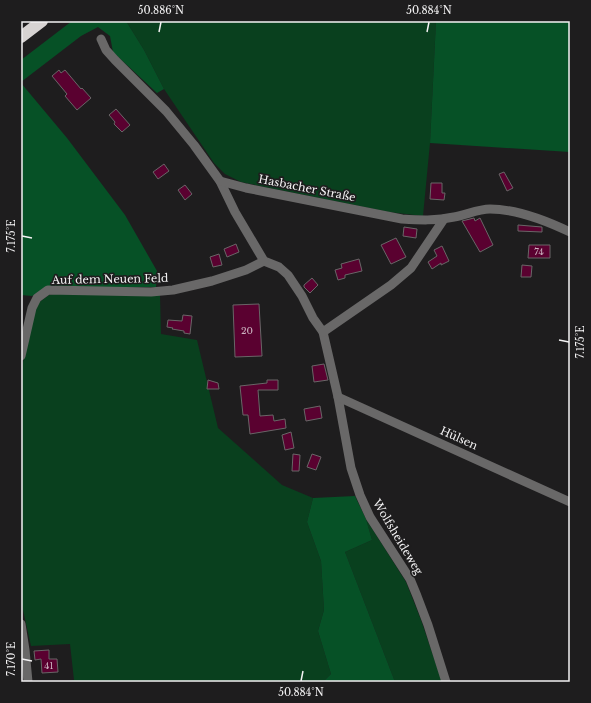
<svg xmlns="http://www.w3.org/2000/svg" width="591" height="703" viewBox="0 0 591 703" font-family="'Libre Baskerville',serif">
<rect width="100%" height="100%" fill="#1e1d1e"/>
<g fill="#09401e">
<path d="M126 21H436L430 143 423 216 389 212 241 182 225 174 214 163 164 89 144 50Z"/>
<path d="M66 292 160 295 161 334 197 340 218 428 282 485 313 498 307 522 321 561 324 610 318 631 331 674 323 682H64L74 680 70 644 31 646 21 601V375L28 331 38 303 49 295Z"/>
<path d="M366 519 406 582 421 620 442 682H395L345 552 372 540Z"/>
</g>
<g fill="#065126">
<path d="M72 21H126L144 50 164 89 157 93 113 52 110 36 98 27 81 36 21 82V60Z"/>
<path d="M436 21H570V152L430 143Z"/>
<path d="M21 83 67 138 125 215 157 271 156 287H55L44 289 32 296 21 295Z"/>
<path d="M355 496 366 519 372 540 345 552 395 682H323L331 674 318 631 324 610 321 561 307 522 313 498Z"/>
</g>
<g fill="#5a0130" stroke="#696667">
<path d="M59 70 61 73 65 70 81 89 82 88 91 98 77 110 65 96 67 94 52 76Z"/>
<path d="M116 109 130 125 122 132 114 124 115 122 109 115Z"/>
<path d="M164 164 169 171 158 179 153 172Z"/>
<path d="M504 172 513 188 507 191 499 174Z"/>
<path d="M431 183H442V193H445L444 200 430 199Z"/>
<path d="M185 185 192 194 185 200 178 190Z"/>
<path d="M474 218 475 221 480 218 493 245 480 252 462 221Z"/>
<path d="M518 225 542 227V232L518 231Z"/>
<path d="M404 227 417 229 416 238 403 236Z"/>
<path d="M396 238 406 257 391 264 381 245Z"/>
<path d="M236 244 239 252 227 257 224 249Z"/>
<path d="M529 245H550V258H528Z"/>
<path d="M442 246 449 261 441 265V263L432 269 428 262 437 256 434 250Z"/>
<path d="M219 254 222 265 213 267 210 257Z"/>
<path d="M359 259 362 271 345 275V278L338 280 335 270 342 268 341 264Z"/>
<path d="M522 265 532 266 531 277H521Z"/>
<path d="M312 278 318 285 310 293 304 287V285Z"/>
<path d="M259 304 262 356 235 357 233 305Z"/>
<path d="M183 315 192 316 190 334 184 333V331L172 329 173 328 167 327 168 320 182 321Z"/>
<path d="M324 364 328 380 314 382 312 366Z"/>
<path d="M208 380 218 383 219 389H207Z"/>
<path d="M267 380H278V390H258L260 416 273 415 274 421 285 419 286 428 250 434 248 415H243L240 386 267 383Z"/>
<path d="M320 406 322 418 306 421 304 409Z"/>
<path d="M291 432 294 448 285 450 282 435Z"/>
<path d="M293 454 300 455 299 471H292Z"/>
<path d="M312 454 321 457 316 470 307 467Z"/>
<path d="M49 650V659H57L58 672 42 673 41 659 35 660 34 651Z"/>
</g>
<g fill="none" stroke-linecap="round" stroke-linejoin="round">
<g stroke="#696868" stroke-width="9">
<path d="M101 39 106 50 115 60 166 111 194 145 220 181 235 212 264 261 279 267 288 275 302 296 313 318 323 332 338 397 351 468 360 495 370 517 410 579 417 596 428 625 446 682"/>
<path d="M220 181 246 188 402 219C419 220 436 221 454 217 466 215 478 209 490 209 515 209 547 221 570 232"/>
<path d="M323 332 391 285 411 268 444 219"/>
<path d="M21 356 32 308 37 298 48 290 151 292 173 290 212 281 246 270 264 261"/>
<path d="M338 397 570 502"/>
<path d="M21 624 25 650 28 682"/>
</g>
<path stroke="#d7d3d2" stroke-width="12" d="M21 37 42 21"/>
</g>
<path fill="none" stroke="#f3f2f3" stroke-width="1.5" d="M159 32 161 22M427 32 429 22M22 236 32 238M559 340 569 342M22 659 32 661M301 681 303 671"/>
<g text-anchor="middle" stroke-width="3.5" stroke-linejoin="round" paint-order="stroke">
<g font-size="9" fill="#cdb6c2">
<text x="539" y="255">74</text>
<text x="247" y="334">20</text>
<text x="49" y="669">41</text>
</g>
<g font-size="11" fill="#f3f2f3" stroke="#1e1d1e">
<text transform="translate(307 188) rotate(11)" y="4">Hasbacher Straße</text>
<text transform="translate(110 279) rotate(-1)" y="4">Auf dem Neuen Feld</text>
<text transform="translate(459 438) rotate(24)" y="4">Hülsen</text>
<text transform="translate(398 537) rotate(59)" y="4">Wolfsheideweg</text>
</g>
</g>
<rect width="591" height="703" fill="none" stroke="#1e1d1e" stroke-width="44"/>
<rect x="22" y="22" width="547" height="659" fill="none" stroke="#f3f2f3" stroke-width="1.5"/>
<g font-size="10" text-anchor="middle" fill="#f3f2f3">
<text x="161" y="14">50.886°N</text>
<text x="429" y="14">50.884°N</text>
<text transform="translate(11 236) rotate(-90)" y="4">7.175°E</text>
<text transform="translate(580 342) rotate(-90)" y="4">7.175°E</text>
<text transform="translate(11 659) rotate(-90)" y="4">7.170°E</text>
<text x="301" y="696">50.884°N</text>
</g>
</svg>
